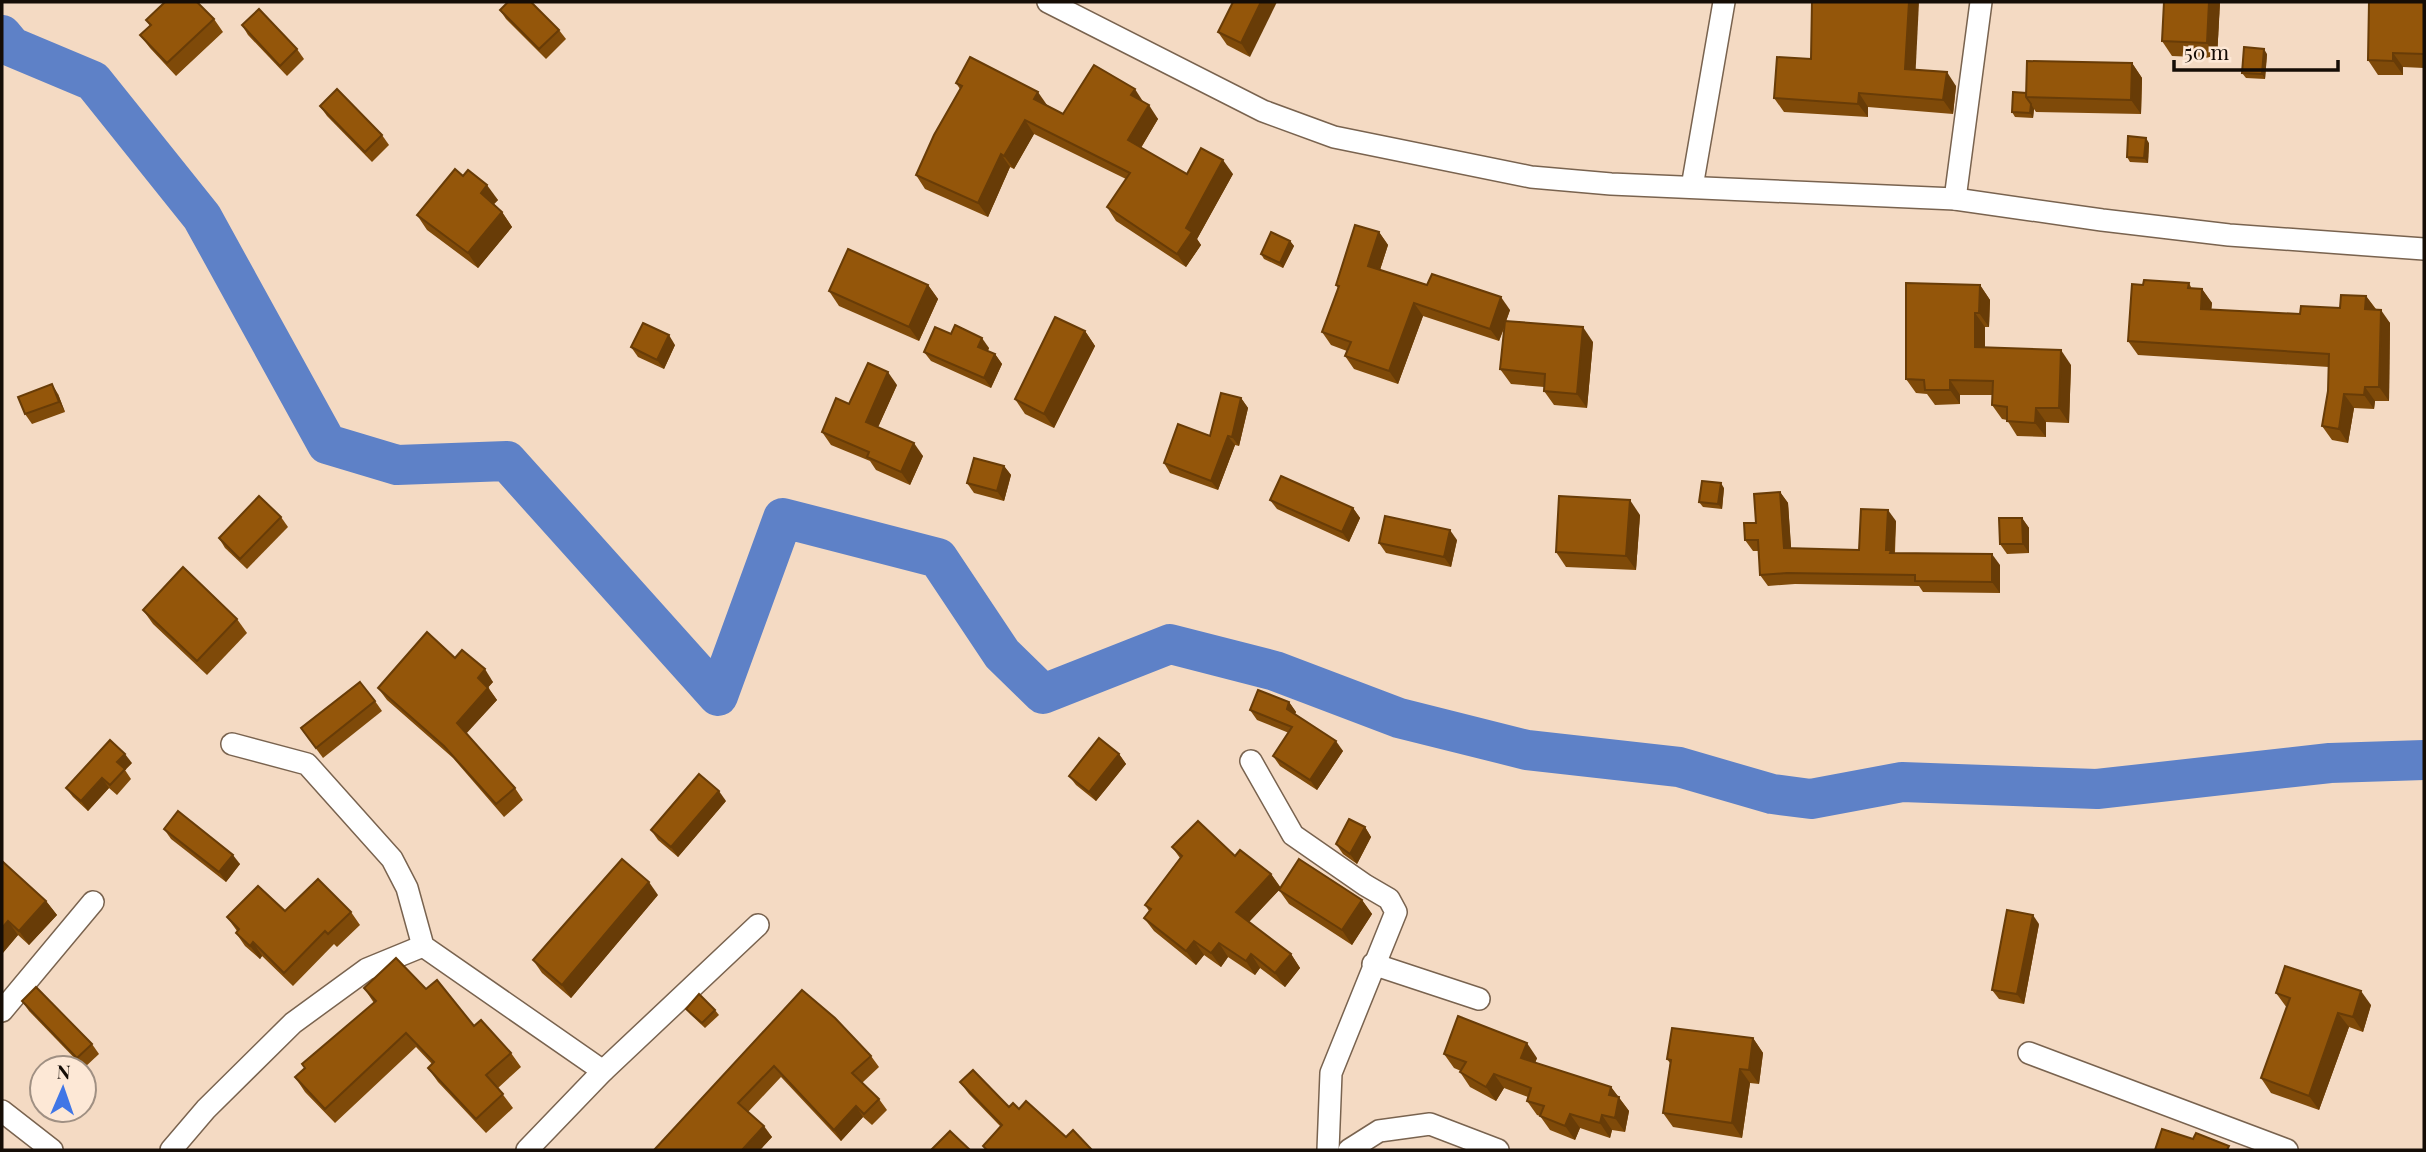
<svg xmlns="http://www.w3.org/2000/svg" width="2426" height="1152" viewBox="0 0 2426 1152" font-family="'Playfair Display',serif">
<rect width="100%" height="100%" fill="#f4dac3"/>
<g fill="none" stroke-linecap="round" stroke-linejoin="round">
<path stroke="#5e81c7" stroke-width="40" d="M2 35 12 47 93 81 202 217 327 444 397 465 507 461 718 696 783 518 938 558 1002 654 1043 694 1170 644 1275 671 1399 718 1527 750 1679 767 1772 794 1811 799 1902 782 2097 789 2330 763 2424 760"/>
<defs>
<g id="street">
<path d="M1048 2 1263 111 1334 137 1531 177 1611 184 1955 199 2102 220 2229 235 2424 249"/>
<path d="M1692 187 1724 2"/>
<path d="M1955 199 1981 2"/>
<path d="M232 744 307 764 392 859 407 888 423 946 603 1071"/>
<path d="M1251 761 1293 835 1365 885 1389 899 1396 912 1331 1073 1328 1150"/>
<path d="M1373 964 1479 999"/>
<path d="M2 1011 93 902"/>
<path d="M2029 1053 2287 1150"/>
<path d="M2 1111 52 1150"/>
<path d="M171 1150 206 1109 293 1023 367 969 423 946"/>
<path d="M527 1150 603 1071 758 925"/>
<path d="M1349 1150 1379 1131 1430 1124 1498 1150"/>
</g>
</defs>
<use href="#street" stroke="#79634f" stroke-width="24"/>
<use href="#street" stroke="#fff" stroke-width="21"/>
</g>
<g fill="#7f4a09">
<path d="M1233 2 1250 57 1227 45 1218 32Z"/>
<path d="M2164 2H2220L2217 58 2172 56 2162 41Z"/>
<path d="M2424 2V68L2403 67V75H2378L2368 60Z"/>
<path d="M500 10 559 30 566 39 546 59 506 19Z"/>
<path d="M214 19 223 32 176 76 150 48 140 35 150 26 146 20Z"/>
<path d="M242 25 297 49 304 59 287 76 248 35Z"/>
<path d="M2267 54 2265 79 2246 78 2242 73Z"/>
<path d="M2132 63 2142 78 2141 114 2036 112 2034 109 2033 118 2015 117 2012 112 2026 93Z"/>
<path d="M1916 70 1956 86 1953 114 1868 107V117L1784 112 1774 98Z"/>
<path d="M956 83 1047 105 1063 114 1144 103 1158 119 1141 148 1187 174H1233L1197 239 1201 245 1186 267 1116 221 1107 207 1126 179 1034 134 1014 169 1010 167 988 217 925 189 916 175 960 89Z"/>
<path d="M320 106 382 135 389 145 372 162 327 116Z"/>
<path d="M2149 143 2148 163 2130 162 2127 157Z"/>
<path d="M463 176 498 200 494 204 502 212 512 227 478 268 427 230 417 215Z"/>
<path d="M1379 232 1388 245 1380 270 1510 310 1506 321 1593 342 1587 408 1554 405 1544 391V387L1511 384 1500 369 1505 326 1499 341 1423 316 1398 384 1354 369 1345 356 1347 351 1331 345 1322 332 1338 288 1336 285Z"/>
<path d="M1290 241 1294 246 1283 268 1264 259 1261 254Z"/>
<path d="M2189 283 2192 289H2202L2212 303 2211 310 2300 314 2340 308 2366 296 2376 309 2390 323 2389 401H2375L2374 409 2354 408 2348 443 2332 440 2322 426 2328 391 2329 367 2138 355 2128 341Z"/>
<path d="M928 285 938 299 919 341 839 306 829 291Z"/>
<path d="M1980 285 1990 300 1989 327H1985V348L2071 365 2069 423 2046 422V437L2017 436 2007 420 2002 419 1992 405V395H1960V404L1935 405 1927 394 1916 393 1906 379Z"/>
<path d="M1085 331 1095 346 1054 428 1025 414 1015 399Z"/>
<path d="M951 334 989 348 988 351 995 354 1002 364 991 388 931 361 924 352Z"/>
<path d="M675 345 664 369 638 357 631 347Z"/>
<path d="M897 385 878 427 923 456 910 485 876 470 870 461 831 445 822 432 849 404Z"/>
<path d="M58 394 65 412 32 424 25 414Z"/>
<path d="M1241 398 1248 408 1239 446 1235 445 1218 490 1170 473 1164 463 1210 436Z"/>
<path d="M1004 466 1011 475 1004 501 974 493 967 483Z"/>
<path d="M1724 488 1722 509 1703 507 1699 502Z"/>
<path d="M1780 492 1788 503 1791 549 1859 550 1896 521 1895 553 2000 565V593L1923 592 1919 586 1795 584 1768 586 1760 575 1759 551H1753L1745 540 1756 523Z"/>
<path d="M1270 500 1353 508 1360 518 1349 542 1277 509Z"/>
<path d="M1640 515 1636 570 1566 567 1556 552Z"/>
<path d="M281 517 288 527 247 569 225 548 219 538Z"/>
<path d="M2022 518 2029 528V553L2007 554 2000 544Z"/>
<path d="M1457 540 1451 567 1386 553 1379 543Z"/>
<path d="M143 610 237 619 247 633 207 675 153 624Z"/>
<path d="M455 658 493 682 488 687 497 700 466 733 515 788 523 800 504 817 453 758 387 700 378 688Z"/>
<path d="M375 701 382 711 323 758 301 728Z"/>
<path d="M1289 702 1296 712 1295 714 1343 751 1317 790 1280 766 1273 756 1289 733 1257 720 1250 710Z"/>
<path d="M1119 754 1126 764 1096 801 1076 785 1069 776Z"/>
<path d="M132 763 125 770 131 779 117 795 109 788 88 811 73 797 66 788Z"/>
<path d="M726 801 678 857 658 840 651 830Z"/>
<path d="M1365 827 1371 837 1357 864 1343 854 1336 844Z"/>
<path d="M164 829 240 864 226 882 171 839Z"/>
<path d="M1172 847 1235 856 1271 874 1280 887 1362 900 1372 914 1352 945 1289 904 1279 890 1249 922 1291 954 1300 968 1285 987 1260 968 1255 975 1228 957 1221 967 1204 955 1196 965 1154 931 1144 918 1149 911 1145 905 1180 858Z"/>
<path d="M2 861 46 901 57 915 29 945 18 935 2 954Z"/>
<path d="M658 895 571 998 542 973 533 960Z"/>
<path d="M285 911 351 912 360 925 337 947 334 944 293 986 262 956 260 959 245 946 236 933 237 931 227 917Z"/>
<path d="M2039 924 2024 1004 1999 999 1992 990Z"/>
<path d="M364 988 426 989 511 1053 521 1067 498 1088 513 1108 486 1133 438 1082 428 1068 432 1064 416 1047 335 1123 305 1092 295 1077 374 1003Z"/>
<path d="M802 990 871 1056 879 1067 862 1083 879 1099 887 1110 872 1125 863 1117 841 1141 781 1077 748 1112 772 1137 760 1150H654Z"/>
<path d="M2276 993 2371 1005 2363 1032 2349 1027 2319 1110 2271 1093 2261 1078 2287 1008Z"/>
<path d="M22 1001 92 1044 99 1054 84 1068 29 1011Z"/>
<path d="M686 1009 715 1010 719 1015 705 1028 690 1014Z"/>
<path d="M1753 1038 1763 1053 1759 1084 1750 1083 1742 1138 1673 1127 1663 1113 1670 1063 1667 1059Z"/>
<path d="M1444 1054 1537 1058 1535 1063 1611 1087 1629 1111 1625 1132 1612 1130 1610 1138 1580 1128 1575 1140 1550 1130 1540 1116 1537 1115 1527 1101 1528 1097 1504 1088 1496 1101 1470 1087 1460 1072 1461 1071 1454 1068Z"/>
<path d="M960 1082 1009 1107 1019 1109 1066 1137 1092 1150H986L983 1146 1001 1127 969 1094Z"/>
</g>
<g fill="#683c07">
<path d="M1261 2H1277L1250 57 1241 43Z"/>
<path d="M1909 2H1919L1915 83 1905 69Z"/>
<path d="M2209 2H2220L2217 58 2207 43Z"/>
<path d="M2264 49 2267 54 2265 79 2262 74Z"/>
<path d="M2393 53 2403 67V75L2393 61Z"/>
<path d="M2132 63 2142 78 2141 114 2131 100Z"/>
<path d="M1947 72 1956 86 1953 114 1943 100Z"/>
<path d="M1135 89 1144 103 1131 95Z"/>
<path d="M1038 92 1047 105 1044 113 1034 99Z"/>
<path d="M1859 93 1868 107V117L1858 104Z"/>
<path d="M2031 104 2034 109 2033 118 2030 113Z"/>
<path d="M1149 105 1158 119 1137 154 1128 140Z"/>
<path d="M1025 120 1034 134 1014 169 1004 156Z"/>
<path d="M2146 138 2149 143 2148 163 2144 158Z"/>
<path d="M1001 154 1010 167 988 217 978 203Z"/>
<path d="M1223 160 1233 174 1197 239 1201 245 1186 267 1177 254 1186 228Z"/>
<path d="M487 185 498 200 491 207 481 193Z"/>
<path d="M502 212 512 227 478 268 468 253Z"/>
<path d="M1379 232 1388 245 1377 279 1368 266Z"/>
<path d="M1290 241 1294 246 1283 268 1280 263Z"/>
<path d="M928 285 938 299 919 341 909 327Z"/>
<path d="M1980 285 1990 300 1989 327 1979 313Z"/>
<path d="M2202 289 2212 303 2210 323 2201 309Z"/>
<path d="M2366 296 2376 310 2365 309Z"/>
<path d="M1501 297 1510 310 1499 341 1490 329Z"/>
<path d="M1414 303 1423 316 1398 384 1389 371Z"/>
<path d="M2381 310 2390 323 2389 401 2379 387Z"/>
<path d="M1975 313 1985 327V362L1975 347Z"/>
<path d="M1583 327 1593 342 1587 408 1577 394Z"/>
<path d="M1085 331 1095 346 1054 428 1044 414Z"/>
<path d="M669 335 675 345 664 369 657 360Z"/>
<path d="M982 338 989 348 985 356 978 347Z"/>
<path d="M2061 350 2071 365 2069 423 2059 408Z"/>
<path d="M995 354 1002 364 991 388 984 378Z"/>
<path d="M888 372 897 385 875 434 866 422Z"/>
<path d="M1950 380 1960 395V404L1950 390Z"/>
<path d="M52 384 58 394 65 412 59 402Z"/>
<path d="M2365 387 2375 401 2374 409 2364 395Z"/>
<path d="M2344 394 2354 408 2348 443 2339 429Z"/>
<path d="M1241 398 1248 408 1239 446 1232 437Z"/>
<path d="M2036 408 2046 422V437L2035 423Z"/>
<path d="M1228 436 1235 445 1218 490 1211 481Z"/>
<path d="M914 443 923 456 910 485 901 472Z"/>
<path d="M1004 466 1011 475 1004 501 997 491Z"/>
<path d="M1721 483 1724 488 1722 509 1718 504Z"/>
<path d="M1780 492 1788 503 1792 560 1784 548Z"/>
<path d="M1630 500 1640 515 1636 570 1626 556Z"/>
<path d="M1353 508 1360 518 1349 542 1342 532Z"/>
<path d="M1888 510 1896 521 1894 556 1886 550Z"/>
<path d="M2022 518 2029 528V553L2023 544Z"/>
<path d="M1450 530 1457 540 1451 567 1444 557Z"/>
<path d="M1992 554 2000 565V593L1992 582Z"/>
<path d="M485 669 493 682 486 690 478 678Z"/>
<path d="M488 688 497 700 465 735 457 723Z"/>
<path d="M1289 702 1296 712 1293 718 1287 709Z"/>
<path d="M1336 741 1343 751 1317 790 1310 780Z"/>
<path d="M125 754 132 763 125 770 117 762Z"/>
<path d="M1119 754 1126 764 1096 801 1089 792Z"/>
<path d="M102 778 109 788 88 811 81 801Z"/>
<path d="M719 791 726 801 678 857 671 847Z"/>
<path d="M1365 827 1371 837 1357 864 1350 854Z"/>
<path d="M233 855 240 864 226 882 219 872Z"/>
<path d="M1271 874 1281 888 1246 925 1236 912Z"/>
<path d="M649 882 658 895 571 998 562 985Z"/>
<path d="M1362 900 1372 914 1352 945 1342 930Z"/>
<path d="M46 901 57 915 29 945 19 931Z"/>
<path d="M2033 915 2039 924 2024 1004 2017 994Z"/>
<path d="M8 921 18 935 2 954V928Z"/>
<path d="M1194 941 1204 955 1196 965 1186 951Z"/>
<path d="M253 942 262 956 260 959 250 946Z"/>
<path d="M1219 943 1228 957 1221 967 1211 953Z"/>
<path d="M1251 954 1260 968 1255 975 1246 961Z"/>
<path d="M1291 954 1300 968 1285 987 1275 973Z"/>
<path d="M2361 991 2371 1005 2363 1032 2353 1017Z"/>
<path d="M2338 1013 2349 1027 2319 1110 2309 1096Z"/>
<path d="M1753 1038 1763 1053 1759 1084 1749 1070Z"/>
<path d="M1527 1043 1537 1058 1531 1073 1521 1058Z"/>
<path d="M1740 1069 1750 1083 1742 1138 1732 1123Z"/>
<path d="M1494 1074 1504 1088 1496 1101 1486 1087Z"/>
<path d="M1611 1087 1629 1111 1625 1132 1615 1118 1609 1095Z"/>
<path d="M856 1106 863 1117 841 1141 834 1130Z"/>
<path d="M1570 1114 1580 1128 1575 1140 1565 1126Z"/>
<path d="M1602 1115 1612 1130 1610 1138 1600 1123Z"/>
<path d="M764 1126 772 1137 760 1150H742Z"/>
</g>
<g fill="#94560a" stroke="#683c07" stroke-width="2">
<path d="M165 2H197L214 19 167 63 140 35 151 25 146 20Z"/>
<path d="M508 2H531L559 30 539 49 500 10Z"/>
<path d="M1233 2H1261L1241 43 1218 32Z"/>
<path d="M1812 2H1909L1905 69 1947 72 1943 100 1859 93 1858 104 1774 98 1777 57 1811 59Z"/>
<path d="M2164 2H2209L2207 43 2162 41Z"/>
<path d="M2369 2H2424V54L2393 53V61L2368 60Z"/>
<path d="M259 9 297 49 280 66 242 25Z"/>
<path d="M2244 47 2264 49 2262 74 2242 73Z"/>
<path d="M970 57 1038 92 1034 99 1063 114 1094 65 1135 89 1131 95 1149 105 1128 140 1187 174 1201 148 1223 160 1186 228 1192 232 1177 254 1107 207 1130 173 1025 120 1004 156 1001 154 978 203 916 175 934 135 962 86 956 83Z"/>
<path d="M2027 61 2132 63 2131 100 2026 97Z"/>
<path d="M337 89 382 135 365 152 320 106Z"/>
<path d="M2013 92 2026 93V97L2031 104 2030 113 2012 112Z"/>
<path d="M2128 136 2146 138 2144 158 2127 157Z"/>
<path d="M455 169 463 176 468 170 487 185 481 193 502 212 468 253 417 215Z"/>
<path d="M1355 225 1379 232 1368 266 1427 285 1432 274 1501 297 1490 329 1414 303 1389 371 1345 356 1351 342 1322 332 1339 286 1336 285Z"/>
<path d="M1271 232 1290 241 1280 263 1261 254Z"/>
<path d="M848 249 928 285 909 327 829 291Z"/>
<path d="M2144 280 2189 283 2188 288 2202 289 2201 309 2300 314 2301 306 2340 308 2341 295 2366 296 2365 309 2381 310 2379 387H2365L2364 395 2344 394 2339 429 2322 426 2328 391 2329 354 2128 341 2132 284 2143 285Z"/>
<path d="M1906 283 1980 285 1979 313H1975V347L2061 350 2059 408H2036L2035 423 2007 421V407L1992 405 1993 381 1950 380V390H1925L1924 380 1906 379Z"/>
<path d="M1055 317 1085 331 1044 414 1015 399Z"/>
<path d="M1505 321 1583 327 1577 394 1544 391 1545 374 1500 369Z"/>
<path d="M643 323 669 335 657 360 631 347Z"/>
<path d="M955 325 982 338 978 347 995 354 984 378 924 352 935 327 951 334Z"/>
<path d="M868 363 888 372 866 422 914 443 901 472 867 457 869 452 822 432 836 398 849 404Z"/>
<path d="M52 384 59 402 25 414 18 397Z"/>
<path d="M1221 393 1241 398 1232 437 1228 436 1211 481 1164 463 1178 424 1210 436Z"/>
<path d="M974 458 1004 466 997 491 967 483Z"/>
<path d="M1281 476 1353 508 1342 532 1270 500Z"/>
<path d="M1702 481 1721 483 1718 504 1699 502Z"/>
<path d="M1780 492 1784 548 1859 550 1861 509 1888 510 1886 550H1891L1890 553 1992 554V582L1915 581V575L1787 573 1760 575 1758 540H1745L1744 523H1756L1754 494Z"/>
<path d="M259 496 281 517 240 559 219 538Z"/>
<path d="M1559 496 1630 500 1626 556 1556 552Z"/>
<path d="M1385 516 1450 530 1444 557 1379 543Z"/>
<path d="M1999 518H2022L2023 544H2000Z"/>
<path d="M183 567 237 619 197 661 143 610Z"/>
<path d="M427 632 455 658 462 650 485 669 478 678 488 688 457 723 515 788 496 804 444 746 378 688Z"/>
<path d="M360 682 375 701 316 748 301 728Z"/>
<path d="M1258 690 1289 702 1287 709 1336 741 1310 780 1273 756 1292 727 1250 710Z"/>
<path d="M1099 738 1119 754 1089 792 1069 776Z"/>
<path d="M110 740 125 754 117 762 125 769 110 785 102 778 81 801 66 788Z"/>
<path d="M699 774 719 791 671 847 651 830Z"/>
<path d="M178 811 233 855 219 872 164 829Z"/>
<path d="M1349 819 1365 827 1350 854 1336 844Z"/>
<path d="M1198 821 1235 856 1240 850 1271 874 1236 912 1291 954 1275 973 1251 954 1246 961 1219 943 1211 953 1194 941 1186 951 1144 918 1151 909 1145 905 1182 856 1172 847Z"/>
<path d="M622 859 649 882 562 985 533 960Z"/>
<path d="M1299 859 1362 900 1342 930 1279 890Z"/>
<path d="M2 861 46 901 19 931 8 921 2 928Z"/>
<path d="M318 879 351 912 328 934 325 931 284 973 253 942 250 946 236 933 239 929 227 917 258 886 285 911Z"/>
<path d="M2007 910 2033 915 2017 994 1992 990Z"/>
<path d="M396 958 426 989 437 980 474 1026 481 1020 511 1053 486 1075 503 1094 476 1119 428 1068 434 1062 406 1033 325 1109 295 1077 305 1068 302 1064 376 1001 364 988Z"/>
<path d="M2285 966 2361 991 2353 1017 2338 1013 2309 1096 2261 1078 2290 998 2276 993Z"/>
<path d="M36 987 92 1044 77 1058 22 1001Z"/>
<path d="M802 990 835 1018 871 1056 852 1073 879 1099 864 1114 856 1106 834 1130 774 1066 738 1103 764 1126 742 1150H654Z"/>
<path d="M699 994 715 1010 702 1023 686 1009Z"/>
<path d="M1458 1016 1527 1043 1521 1058 1611 1087 1609 1095 1619 1097 1615 1118 1602 1115 1600 1123 1570 1114 1565 1126 1540 1116 1544 1106 1527 1101 1531 1088 1494 1074 1486 1087 1460 1072 1466 1062 1444 1054Z"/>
<path d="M1672 1028 1753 1038 1749 1070 1740 1069 1732 1123 1663 1113 1671 1060 1667 1059Z"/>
<path d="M973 1070 1009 1107 1013 1103 1019 1109 1026 1101 1066 1137 1073 1130 1092 1150H987L983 1146 1002 1125 960 1082Z"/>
<path d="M2162 1129 2193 1139 2196 1133 2229 1146 2227 1150H2155Z"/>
<path d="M950 1131 970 1150H931Z"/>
</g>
<rect width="2426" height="1152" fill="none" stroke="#150d06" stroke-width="7"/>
<g transform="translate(63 1089) rotate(2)"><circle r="33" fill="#fde8d6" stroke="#a09083" stroke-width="2"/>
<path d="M0-5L12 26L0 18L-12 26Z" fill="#4076e6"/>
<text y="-10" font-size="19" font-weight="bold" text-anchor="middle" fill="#150d06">N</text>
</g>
<path d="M2174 60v10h164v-10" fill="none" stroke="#150d06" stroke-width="3.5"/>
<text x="2184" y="60" font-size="21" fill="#150d06" stroke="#fde8d6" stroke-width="5" paint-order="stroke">50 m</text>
</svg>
